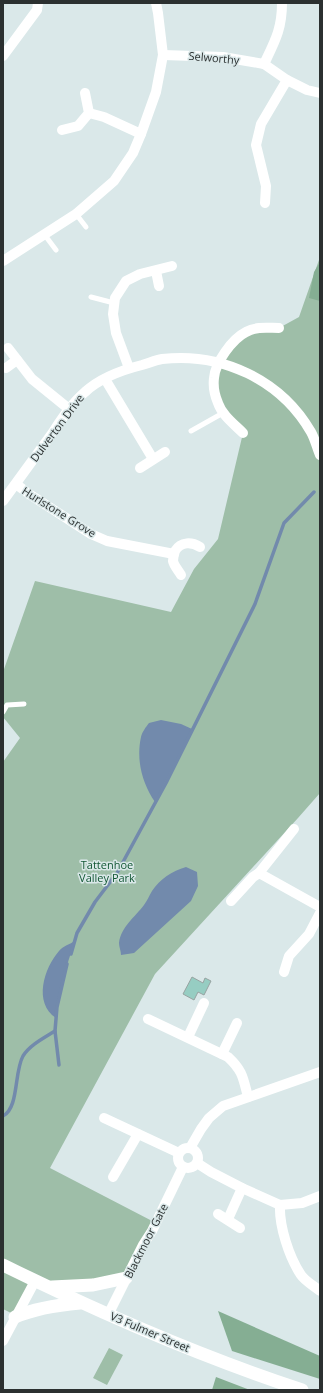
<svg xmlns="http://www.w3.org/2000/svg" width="323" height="1393" viewBox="0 0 323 1393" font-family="'Open Sans',sans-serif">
<rect width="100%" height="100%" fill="#dae8e9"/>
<g fill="#9ebea8">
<path d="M320 257V793L298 818 155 974 50 1168 156 1223 126 1278 112 1282 35 1281 13 1314 3 1309V762L20 738 3 717V672L35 581 171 612 194 569 218 539 243 433 218 403V363L246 332 279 328 299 317Z"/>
<path d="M109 1348 123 1355 107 1385 93 1378Z"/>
</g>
<g fill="#85ae93">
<path d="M320 262V301L309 298 314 272Z"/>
<path d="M218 1311 320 1356V1379L232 1351Z"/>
<path d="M216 1377 250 1390H212Z"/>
</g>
<g fill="#728aac">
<path d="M161 720 181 724 192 729 155 802C142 783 136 760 141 737 142 732 146 727 149 723Z"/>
<path d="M186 867 197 872 198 886 191 901 134 953 121 955C121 951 119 947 119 943 121 927 135 917 144 905 147 901 149 896 152 891 160 879 172 871 186 867Z"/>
<path d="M75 941C66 966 59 992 56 1018 33 1003 44 968 59 951 63 946 70 944 75 941Z"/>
</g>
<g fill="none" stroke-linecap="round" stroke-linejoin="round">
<g stroke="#728aac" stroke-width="3.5">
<path d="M71 954 77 933 95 902 117 873 166 783 255 604 284 523 314 492"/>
<path d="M55 1031 59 1065"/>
<path d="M3 1116C19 1108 14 1072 23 1056 30 1045 44 1038 55 1031L57 1007 67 964"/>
</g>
</g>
<path fill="#96cdc2" stroke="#97a3a1" d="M192 977 203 983 205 978 211 981 204 995 198 992 194 1000 183 994Z"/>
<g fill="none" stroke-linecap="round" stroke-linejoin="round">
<g stroke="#fff" stroke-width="5">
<path d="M76 214 86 227"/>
<path d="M44 234 56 250"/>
<path d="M91 297 114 303"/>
<path d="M191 431 223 413"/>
<path d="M3 712 7 705 24 704"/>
</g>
<g stroke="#fff" stroke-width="10">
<path d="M163 55 223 57 264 64 287 80 307 90 320 93"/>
<path d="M3 56 37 10 38 3"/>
<path d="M264 64C275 41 282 29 282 3"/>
<path d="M89 113 104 117 141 134"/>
<path d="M62 130 78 126 89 113 85 93"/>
<path d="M265 203 266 186 256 145 261 124 287 80"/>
<path d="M3 261 76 214 114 181 133 153 141 134 156 92 163 55 158 13 156 3"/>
<path d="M156 271 159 286"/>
<path d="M8 348 32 379 69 409"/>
<path d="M6 368 17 360"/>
<path d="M129 368 116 333 113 314 115 298 126 281 140 274 172 266"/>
<path d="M105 379 153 459"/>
<path d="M243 433C234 424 222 415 218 403 215 396 213 386 214 378 215 363 232 339 246 332 257 326 268 328 279 328"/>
<path d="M140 468 165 452"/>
<path d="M16 484 29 494 91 534 107 541 174 554"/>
<path d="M3 501C19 479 35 457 51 435 61 420 71 404 85 392 100 378 122 370 142 365 149 363 156 360 162 359 222 352 281 380 311 432 315 439 317 448 320 455"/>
<path d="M181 575C179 571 174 566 173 561 173 558 174 554 175 551 181 541 192 542 200 547"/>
<path d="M259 873 320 907"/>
<path d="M231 901 253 877 259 873 294 829"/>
<path d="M284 972 289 956 309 934 320 913"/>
<path d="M148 1019 228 1057C243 1071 243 1078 248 1097"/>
<path d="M188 1037 204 1003"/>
<path d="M222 1054 237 1023"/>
<path d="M104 1118 179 1153"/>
<circle cx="188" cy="1158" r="10"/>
<path d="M190 1148 201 1129 209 1118 223 1106 320 1072"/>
<path d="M197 1163 211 1172 242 1188 280 1205 302 1203 320 1196"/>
<path d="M113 1177 138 1134"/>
<path d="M280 1205C279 1226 289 1257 301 1275 305 1281 314 1286 320 1291"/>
<path d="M218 1214 240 1228"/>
<path d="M228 1219 242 1188"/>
<path d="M108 1315 143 1245 152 1231 183 1167"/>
<path d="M3 1341 35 1281"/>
</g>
<g stroke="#fff" stroke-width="13">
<path d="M3 1265C100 1313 199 1356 302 1390"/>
<path d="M52 1287 93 1285 126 1278"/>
<path d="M15 1317C36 1308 57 1305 80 1303"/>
</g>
</g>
<g text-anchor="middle" stroke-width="3" stroke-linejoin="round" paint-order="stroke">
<g font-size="11" fill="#2b3030" stroke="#dae8e9">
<text transform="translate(214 58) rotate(5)" y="4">Selworthy</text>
<text transform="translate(57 428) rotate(-53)" y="4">Dulverton Drive</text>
<text transform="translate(59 512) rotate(32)" y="4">Hurlstone Grove</text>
<text transform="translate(146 1241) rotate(-63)" y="4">Blackmoor Gate</text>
<text transform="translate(150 1332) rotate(23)" y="4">V3 Fulmer Street</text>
</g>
<g font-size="11" fill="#125734" stroke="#dae8e9">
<text x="107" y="869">Tattenhoe<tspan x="107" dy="13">Valley Park</tspan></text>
</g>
</g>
<rect width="323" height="1393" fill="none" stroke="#2b3030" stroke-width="8"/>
</svg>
